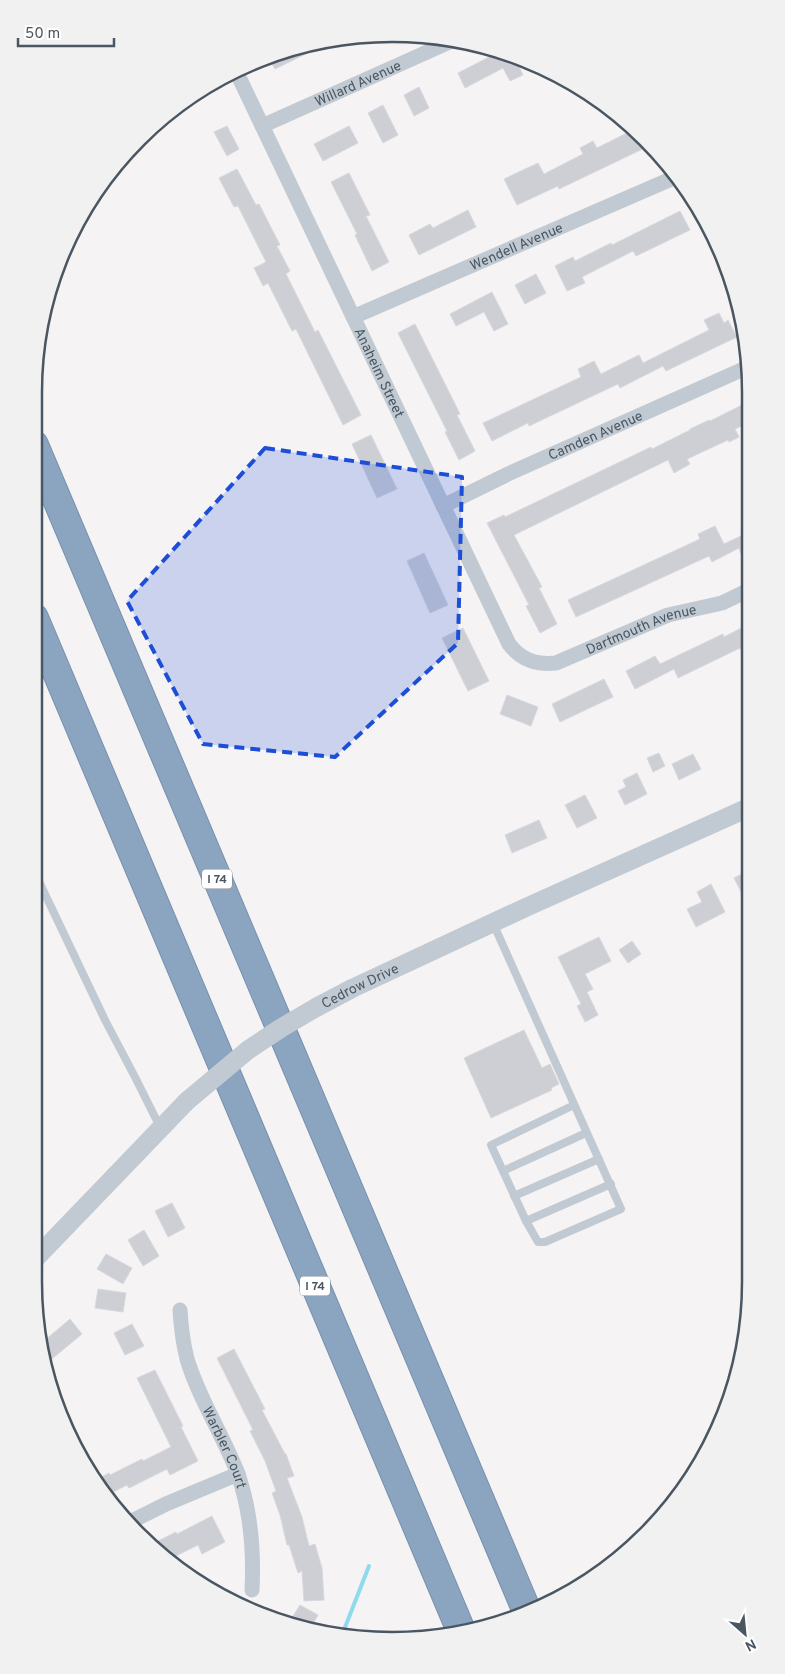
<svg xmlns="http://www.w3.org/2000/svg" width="785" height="1674" viewBox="0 0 785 1674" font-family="Overpass,sans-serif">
<rect width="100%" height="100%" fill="#f5f3f3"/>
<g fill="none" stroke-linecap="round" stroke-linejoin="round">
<path stroke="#90daee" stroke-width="4" d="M342 1635 369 1566"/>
</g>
<g fill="#cdcfd5" stroke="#d7d9de">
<path d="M316 43 318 48 275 69 268 57Z"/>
<path d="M499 52 514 56 523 75 510 81 503 68 465 88 458 73Z"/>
<path d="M419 87 429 108 414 116 404 95Z"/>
<path d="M383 105 398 135 383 143 368 113Z"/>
<path d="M227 126 239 149 227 156 214 132Z"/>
<path d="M349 126 358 143 323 161 314 144Z"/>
<path d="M633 130 649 146 559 189 558 186 517 205 504 179 538 163 544 174 583 154 580 148 593 141 597 148Z"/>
<path d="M237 169 256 205 259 204 280 245 277 246 290 271 286 274 315 332 318 330 361 415 343 425 296 329 292 331 268 283 263 286 254 268 266 262 238 206 234 207 219 178Z"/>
<path d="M349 173 370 215 366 216 389 262 372 271 355 235 357 234 331 182Z"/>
<path d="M468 210 476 227 419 255 409 235 430 224 433 228Z"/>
<path d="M680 211 690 230 636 256 633 251 582 277 585 283 567 291 555 266 573 257 575 261 611 243 612 245Z"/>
<path d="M536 274 546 293 525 304 515 285Z"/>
<path d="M492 292 508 324 494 331 484 312 456 326 450 314Z"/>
<path d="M719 313 724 323 728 320 737 337 666 371 663 366 620 388 618 384 529 426 528 423 492 441 483 423 581 377 578 369 594 361 601 374 639 355 643 363 709 330 704 320Z"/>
<path d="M415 324 460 414 457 415 475 451 459 460 445 432 447 431 398 333Z"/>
<path d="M748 402V423L735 429 739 437 729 442 728 440 687 459 690 464 674 473 668 460 514 535 542 587 539 588 557 624 540 633 526 606 529 605 487 523 504 515 505 517 651 447 652 449 690 430V429L709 420 710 421Z"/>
<path d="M371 435 397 489 377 498 352 444Z"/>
<path d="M715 526 724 544 749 532V550L741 554 739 548 712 562 709 556 576 617 568 600 700 539 698 534Z"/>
<path d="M424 553 448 605 430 613 407 561Z"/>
<path d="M749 624V646L741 650 740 648 678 678 674 669 635 689 626 671 655 656 660 664 723 634 724 637Z"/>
<path d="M463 628 489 681 468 691 442 638Z"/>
<path d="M604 679 613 697 560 722 552 704Z"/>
<path d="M507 695 538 707 531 726 500 714Z"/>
<path d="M659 753 665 766 653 772 647 758Z"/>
<path d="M693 754 701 769 679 780 672 764Z"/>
<path d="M637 773 647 794 625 805 618 791 626 787 623 780Z"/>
<path d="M585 795 597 818 577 828 565 805Z"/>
<path d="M539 820 547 838 512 853 505 835Z"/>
<path d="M750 870V909L734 878Z"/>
<path d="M711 884 725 912 696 927 687 909 702 902 697 892Z"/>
<path d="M599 937 611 961 585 974 593 989 587 992 598 1015 585 1022 577 1006 581 1004 558 957Z"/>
<path d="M632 941 641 954 628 963 619 950Z"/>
<path d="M524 1030 542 1068 550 1064 559 1084 551 1088 552 1090 491 1118 464 1058Z"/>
<path d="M172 1203 185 1228 168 1237 155 1211Z"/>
<path d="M144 1230 159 1256 143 1266 128 1240Z"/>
<path d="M106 1254 132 1268 123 1284 97 1269Z"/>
<path d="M98 1289 126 1293 123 1312 95 1308Z"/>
<path d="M70 1319 82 1334 47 1363 44 1341Z"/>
<path d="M132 1324 144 1346 125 1355 114 1333Z"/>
<path d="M234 1349 265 1409 262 1410 285 1454H286L294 1476 287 1478 302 1517 309 1546 315 1544 322 1568 324 1600 304 1601 302 1571 298 1573 289 1545H287L280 1515 272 1493 276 1491 265 1461 250 1431 253 1430 217 1358Z"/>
<path d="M155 1370 183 1426 181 1427 198 1461 170 1475 167 1469 129 1488 127 1485 107 1495 96 1480 109 1473 110 1475 142 1459 143 1461 171 1447 137 1378Z"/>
<path d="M212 1516 225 1542 202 1554 198 1545 172 1558 154 1543 176 1532 177 1534Z"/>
<path d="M300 1605 318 1615 310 1629 290 1621Z"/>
</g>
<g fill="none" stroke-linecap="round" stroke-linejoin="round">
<defs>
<g id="motorway">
<path d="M34 445 526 1609"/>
<path d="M34 618 462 1633"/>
</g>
</defs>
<use href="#motorway" stroke="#7690ad" stroke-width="30"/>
<g stroke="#c1cad2" stroke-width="8">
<path d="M34 871 105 1020 136 1079 160 1127"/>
<path d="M493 923 621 1209 545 1242H538L526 1221 491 1145 574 1105"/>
<path d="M503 1171 586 1133"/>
<path d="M514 1196 599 1159"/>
<path d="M526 1221 611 1184"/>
</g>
<g stroke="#c1cad2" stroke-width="15">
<path id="s1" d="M236 71 509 644C521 660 536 665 556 663L668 615 722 603 749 590"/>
<path id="s2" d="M262 126 454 40"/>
<path id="s3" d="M353 317 678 176"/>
<path id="s4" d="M443 506 508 474 748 367"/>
<path id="s5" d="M180 1310C181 1327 183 1343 187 1359 199 1399 223 1435 238 1474 251 1512 254 1551 252 1590"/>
<path d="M128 1523 166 1504 238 1474"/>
</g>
<g stroke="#c1cad2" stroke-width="19">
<path id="s6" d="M317 1007 353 988 529 906 750 807"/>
<path d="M34 1260 187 1101"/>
</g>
<use href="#motorway" stroke="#8ba5c1" stroke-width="28"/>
<path stroke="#c1cad2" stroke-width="19" d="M187 1101 248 1050 281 1028 317 1007"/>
</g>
<path fill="#1d4ed8" fill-opacity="0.2" stroke="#1d4ed8" stroke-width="4" stroke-dasharray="10 6" stroke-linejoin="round" d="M265 448 462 477 458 643 335 757 203 744 127 601Z"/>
<g text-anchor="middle" stroke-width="4" stroke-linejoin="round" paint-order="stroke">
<g fill="#fff" stroke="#808990" stroke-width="1">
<rect x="202" y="869.5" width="30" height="19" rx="4"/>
<rect x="300" y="1276.5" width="30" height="19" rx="4"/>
</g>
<g font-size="12" font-weight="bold" fill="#4a5661">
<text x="217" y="883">I 74</text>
<text x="315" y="1290">I 74</text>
</g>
<g font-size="14" fill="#4a5661" stroke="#fff">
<text dy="5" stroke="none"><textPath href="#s2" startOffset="105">Willard Avenue</textPath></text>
<text dy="5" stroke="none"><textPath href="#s3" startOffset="178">Wendell Avenue</textPath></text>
<text dy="5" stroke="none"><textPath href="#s1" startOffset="334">Anaheim Street</textPath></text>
<text dy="5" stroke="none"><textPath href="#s4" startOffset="168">Camden Avenue</textPath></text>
<text dy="5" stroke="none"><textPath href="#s1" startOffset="780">Dartmouth Avenue</textPath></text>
<text dy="5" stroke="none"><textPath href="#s6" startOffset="48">Cedrow Drive</textPath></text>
<text dy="5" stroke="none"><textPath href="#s5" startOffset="146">Warbler Court</textPath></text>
</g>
</g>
<path d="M0 0H785V1674H0ZM392 42H392A350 350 0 0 1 742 392V1282A350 350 0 0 1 392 1632H392A350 350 0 0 1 42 1282V392A350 350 0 0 1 392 42Z" fill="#f1f1f2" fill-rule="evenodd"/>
<path fill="none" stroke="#4a5661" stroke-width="2.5" d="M392 42H392A350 350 0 0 1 742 392V1282A350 350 0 0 1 392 1632H392A350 350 0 0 1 42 1282V392A350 350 0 0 1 392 42Z"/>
<g transform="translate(745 1634) rotate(153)" stroke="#ffffff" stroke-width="4" paint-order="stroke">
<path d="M0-4L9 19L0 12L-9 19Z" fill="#4a5661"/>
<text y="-8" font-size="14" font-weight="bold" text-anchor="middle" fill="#4a5661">N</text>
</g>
<path d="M18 38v8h96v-8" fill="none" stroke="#4a5661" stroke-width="2.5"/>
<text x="25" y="38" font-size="15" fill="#4a5661" stroke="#ffffff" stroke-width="4" paint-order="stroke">50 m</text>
</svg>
